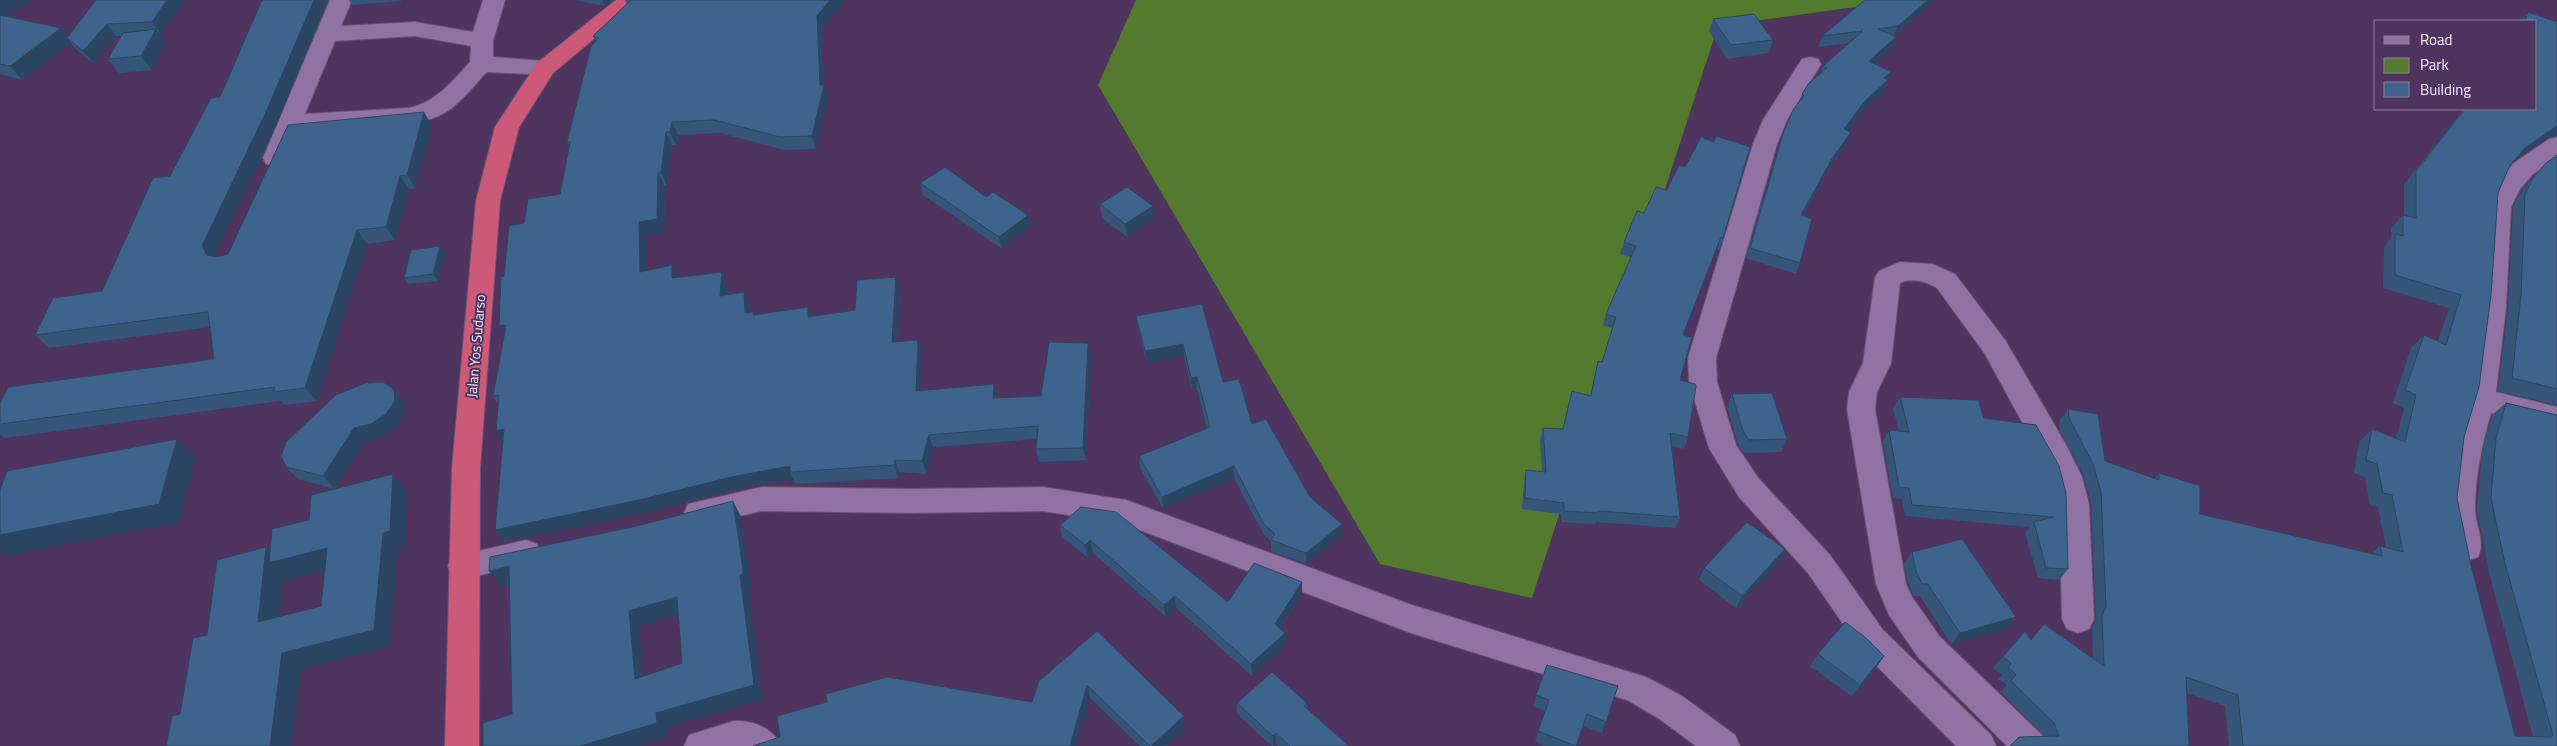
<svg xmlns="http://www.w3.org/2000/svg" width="2557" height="746" viewBox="0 0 2557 746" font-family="'Titillium Web',sans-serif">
<rect width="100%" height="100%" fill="#503460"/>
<path fill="#547a2f" d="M1136 0H1905L1718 26 1532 598 1380 564 1098 85Z"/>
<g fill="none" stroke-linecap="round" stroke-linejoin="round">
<defs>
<g id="minor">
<path d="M330 0H352L341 26 415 22 473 32 483 0H505L493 41V57L545 61 553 63 556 68 553 73 545 75 487 72C474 85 462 102 446 112 409 134 341 128 299 130L284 164 275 166 266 164 263 158ZM415 36 471 46 470 62C452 82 436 102 409 108L305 114 335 41Z"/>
<path d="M1810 57 1818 59 1821 64 1787 120 1777 144 1716 358 1717 382 1736 445 1759 479 1830 555 1883 630 1991 735 1996 746H1956L1861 650 1808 573 1739 497 1709 448 1689 382 1688 358 1753 144 1763 120 1802 59Z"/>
<path d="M2557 137V157L2532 175 2520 189 2511 207 2506 308 2496 392 2557 407V429L2491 413C2482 444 2475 476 2475 509 2475 526 2486 541 2478 557L2467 561 2456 557 2452 548 2445 510 2452 450 2467 400 2480 308 2487 207 2500 179 2514 163 2549 139Z"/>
<path d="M1900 262 1932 264 1955 274 2005 340 2065 443 2082 477 2089 504 2094 619 2089 629 2078 633 2067 629 2062 619 2059 504 2052 477 1985 354 1937 288C1927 282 1911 277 1900 283L1891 363 1877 392 1875 409 1906 584 1912 597 1940 637 2042 735 2047 746H2007L1918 657 1889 615 1876 584 1847 409 1849 392 1863 363 1875 278 1879 271Z"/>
<path d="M762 487 912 489 1043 487 1126 500 1409 604 1646 677 1682 696 1735 735 1740 746H1696L1658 718 1627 700 1408 632 1124 524 1043 511 912 513 762 511 699 525 688 522 684 513 688 504Z"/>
<path d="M526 540 537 544 541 553 537 562 463 579 452 575 448 566 452 557Z"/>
<path d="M734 721C753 720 773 728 781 746H684L689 735Z"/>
</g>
<path id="trunk" d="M616 0H640L553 73 519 127 500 201 480 468 479 746H445L452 468 476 201 495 127 537 63Z"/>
</defs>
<use href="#minor" stroke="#675174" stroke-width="2"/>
<use href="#trunk" stroke="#675174" stroke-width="2"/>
<use href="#minor" fill="#9072a3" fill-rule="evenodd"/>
<use href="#trunk" fill="#cd5978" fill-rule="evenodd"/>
</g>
<g fill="#355679">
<path d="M0 0 6 16 61 28 68 37 96 0 184 1 161 34H159L166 43 152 70 119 73 108 59 121 36H116L93 63 77 50 71 43 22 80 0 74Z"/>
<path d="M262 0H328L276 126 214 257H217L228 254 432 126 415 188 409 189 395 240 367 244 317 401 285 405 281 401 5 438 0 434V403L214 359 210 327 49 348 35 335 102 291 170 176 220 97Z"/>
<path d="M349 0H401V1L352 5Z"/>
<path d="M573 0H614L605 6Z"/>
<path d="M625 0H843L844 2 821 29 823 85H824L828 98 816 149 785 150 720 133 678 135 676 145H672L667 186H665L664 232 645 235 646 270 677 278 728 285 727 295 744 292 750 305V312L754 315 811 316 855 310 900 290 897 342 922 353 920 390 997 398 1041 396 1091 355 1086 460 1039 462 1036 449 1037 439 933 447 927 474 899 472 898 478 796 484 793 479 737 489 647 512 505 542 495 530 503 440 498 403 493 396 505 335 504 276 524 223 560 194 569 146 567 142 595 41 593 36 627 4Z"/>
<path d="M1865 0H1932L1930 4 1894 36 1891 48 1874 63 1891 72 1883 91 1860 113 1847 131 1846 143 1829 168 1802 216 1800 263 1796 274 1746 258 1779 145 1783 134 1799 102 1802 94 1820 74 1823 66 1849 43 1818 47 1822 36Z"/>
<path d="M2528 12 2557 22V136L2548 137 2514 161 2510 165 2498 193 2491 295 2479 387 2464 437 2457 498 2471 565 2515 736 2533 737 2490 576 2477 510 2482 450 2492 415 2506 403 2557 415V746H2229L2225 706 2187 693 2189 744 2188 746H2010L2019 737 2045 736 2001 692 2007 685 1998 679 2002 675 1993 668 2025 631 2031 640 2044 624 2093 658 2092 628 2096 619 2091 504 2084 476 2060 431 2059 421 2068 409 2098 414 2105 461 2154 479 2159 473 2200 486V514L2371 554 2380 546 2386 548 2378 507 2370 505 2365 477 2354 473 2359 442 2372 429 2396 438 2404 408 2393 403 2411 348 2424 335 2438 341 2449 308 2383 288 2384 247 2391 238V228L2403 215H2404V184L2464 109H2536V21H2521Z"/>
<path d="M1713 19 1773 40 1769 53 1727 59 1709 32Z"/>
<path d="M2557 155V405L2498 391 2508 308 2513 207 2522 190 2546 163Z"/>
<path d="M1685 167 1723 238 1719 250 1717 249 1683 335 1680 380 1688 437 1684 449 1672 446 1680 517 1676 528 1596 522 1595 524 1561 522V514L1522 509 1524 481 1526 470 1542 472 1540 439 1543 428 1563 429 1572 391 1590 396 1598 361 1602 362 1612 328 1603 325 1606 314 1631 257 1620 254 1624 242 1644 213 1667 190Z"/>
<path d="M920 183 986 197 1028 215 1030 227 1001 248 923 195Z"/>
<path d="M1100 204 1154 219 1127 237 1102 218Z"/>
<path d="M440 246 445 253 438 281 408 284 404 278Z"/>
<path d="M1202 304 1223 382 1252 424 1310 497 1342 524 1341 535 1306 564 1271 551V541L1264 535 1234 478 1163 508 1140 468 1139 456 1207 428 1197 389 1192 390 1184 356 1147 363 1138 328 1136 316Z"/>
<path d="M394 389 404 402 405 414 397 427 381 437 365 441 335 489 298 479 286 467Z"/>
<path d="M1732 394 1787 439 1781 452 1744 453 1738 444 1727 407Z"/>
<path d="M1900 397 1984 418 2036 425 2068 569 2059 580 2038 578 2025 533 2030 527 1905 516 1902 499 1893 498 1883 442 1889 430 1899 431 1893 408Z"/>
<path d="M1060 525 1228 602 1302 582V594L1280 628 1285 633V645L1252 676 1176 608 1166 617 1093 553 1087 557 1062 537Z"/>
<path d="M1912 552 2016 617 2006 629 1951 644 1920 596H1914L1908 583 1904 564Z"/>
<path d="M1779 561 1736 608 1699 580 1704 568Z"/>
<path d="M1097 631 1185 728 1166 746H1140L1090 698 1032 702Z"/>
<path d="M1818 654 1884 656 1876 668 1852 696 1810 666Z"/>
<path d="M1536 695 1606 722 1602 733 1583 726 1576 746H1544L1535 742 1545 711 1533 706Z"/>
<path d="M1237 703H1307V709L1349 746H1278L1276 744 1274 746H1272L1237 714Z"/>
</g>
<g fill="#2b4663">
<path d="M0 0H33L0 20Z"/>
<path d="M167 0H183L184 1 161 34 152 22Z"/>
<path d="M314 0H328L276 126 213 259 207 255 202 246Z"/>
<path d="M602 0H614L605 6Z"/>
<path d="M830 0H843L844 2 821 29 824 88V85L828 98 816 149 812 136 820 85 817 16Z"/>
<path d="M1928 0H1932L1930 4 1893 37 1898 26Z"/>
<path d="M107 24 116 36 93 63 83 51Z"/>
<path d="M61 28 72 42 67 38 71 43 22 80 10 66Z"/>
<path d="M156 29 166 43 152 70 141 56Z"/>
<path d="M1896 37 1891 48 1865 72 1869 61Z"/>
<path d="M1891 72 1883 91 1860 113 1840 140 1844 129 1864 102 1884 78Z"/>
<path d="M424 112 432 126 415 188 407 175Z"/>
<path d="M672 122 678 135 676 145 670 132Z"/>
<path d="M2557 126V136L2548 137 2513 162 2525 148Z"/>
<path d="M666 132 672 145 667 186 661 172Z"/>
<path d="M1851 132 1846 143 1829 168 1796 226 1801 215 1833 157Z"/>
<path d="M658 173 665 186 664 232 645 235 647 285 640 272 639 222Z"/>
<path d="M400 176 409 189 395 240 386 227Z"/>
<path d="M1153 206 1154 219 1127 237 1125 224Z"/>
<path d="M1028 215 1030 227 1001 248 999 237Z"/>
<path d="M357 230 367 244 317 401 305 388Z"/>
<path d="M1721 237 1717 249 1679 346 1683 335Z"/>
<path d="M440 246 445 253 438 281 433 274Z"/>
<path d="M672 265 678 278H672Z"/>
<path d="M722 272 728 285 726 309 720 296Z"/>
<path d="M896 277 900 290 896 355 892 342Z"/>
<path d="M744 292 750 305V326L745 313Z"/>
<path d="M808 307 813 320 808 317Z"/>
<path d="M506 325 508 339 499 326Z"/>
<path d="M918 340 922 353 920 403 916 391Z"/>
<path d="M1088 343 1091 355 1086 460 1083 448Z"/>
<path d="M1183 344 1184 356 1147 363 1145 351Z"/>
<path d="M1197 377V389L1192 390 1191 378Z"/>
<path d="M994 384 997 397V411L993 398Z"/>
<path d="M394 389 404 402 405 414 397 427 381 437 365 441 335 489 323 476 354 428Z"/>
<path d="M504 429 505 443 496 431Z"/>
<path d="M929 435 933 447 927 474 922 461Z"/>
<path d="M177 439 196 457 179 522 5 556 0 552V535Z"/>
<path d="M895 460 899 472 898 478 894 465Z"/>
<path d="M790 466V472L793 479 737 489 647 512 505 542 495 530 731 477Z"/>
<path d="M1234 466V478L1163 508 1162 497Z"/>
<path d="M393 474 407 492 405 548 398 550 390 646 301 669 291 746H270L282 653 383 533Z"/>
<path d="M733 501 741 517 750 578 752 589 749 590 763 699 667 727 668 736 636 746H580L656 713 740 575Z"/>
<path d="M1342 524 1341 535 1306 564V553Z"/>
<path d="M1090 540 1093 553 1087 557 1085 545Z"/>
<path d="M266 547 280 560 327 548 344 565 286 580 283 576 277 638 258 622Z"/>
<path d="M1785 549 1779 561 1736 608 1742 596Z"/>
<path d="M509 566 521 581 501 586 489 571Z"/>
<path d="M1302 582V594L1275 635V624Z"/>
<path d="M1175 596 1176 608 1166 617 1164 605Z"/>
<path d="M677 597 686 612 639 626 645 693 635 679 629 611Z"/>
<path d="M2016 617 2006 629 1951 644 1960 633Z"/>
<path d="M1285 633V645L1252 676 1251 664Z"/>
<path d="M1884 656 1876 668 1852 696 1860 685Z"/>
<path d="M1087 685 1090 698 1076 746H1070Z"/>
<path d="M1184 716 1185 728 1166 746H1151Z"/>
<path d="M1276 733V744L1273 746V736Z"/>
</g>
<g fill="#3e648d" stroke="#2b4663" fill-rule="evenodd">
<path d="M96 0H167L152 22 107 24 83 51 67 38Z"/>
<path d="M262 0H314L266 112 202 246 207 255 217 257 228 254 288 125 424 112 407 175 400 176 386 227 357 230 305 388 273 392 275 387 0 424V403L8 387 214 359 208 312 35 335 53 298 102 291 153 178 170 176 211 98 220 97Z"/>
<path d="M631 0H830L817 16 820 85H824L812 136 780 137 714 120 672 122 670 132H666L661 172 658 173 657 219 639 222 640 272 672 265V278L722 272 720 296 744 292 745 313 753 312V315L808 307V317L855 310 857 280 896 277 892 342 918 340 916 391 994 384 993 398 1041 396 1049 342 1088 343 1083 448 1036 449 1038 426 929 435 922 461 895 460 894 465 790 472V466L731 477 639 500 495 530 504 429 496 431 499 395 493 396 506 325 499 326 501 277 504 276 509 226 524 223 528 199 560 194 570 142H567L591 46 599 38 593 36Z"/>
<path d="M1865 0H1928L1898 26 1878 29 1896 37 1869 61 1891 72 1884 78 1888 80 1864 102 1844 129 1851 132 1833 157 1801 215 1812 219 1800 263 1750 248 1783 134 1793 110 1804 96 1802 94 1809 83 1827 68 1823 66 1863 31 1822 36Z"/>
<path d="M2528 12 2557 22V126L2525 148 2510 165 2498 193 2491 295 2479 387 2464 437 2457 498 2471 565 2515 736 2551 737 2553 735 2505 564 2491 498 2496 438 2506 403 2557 415V746H2243L2238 695 2186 677 2189 744 2188 746H2010L2019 737 2059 736 2054 723 2011 681 2016 674 2008 668 2011 663 2003 657 2025 631 2031 640 2044 624 2104 666 2102 616 2106 607 2101 492 2093 464 2069 418 2068 409 2098 414 2105 461 2159 480V473L2200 486V514L2382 556 2380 546 2403 552 2392 495 2383 493 2377 464 2366 460 2372 429 2405 442 2416 395 2405 390 2424 335 2446 345 2461 295 2395 275V234L2403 236V215L2416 218V171L2465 109H2536V21H2525Z"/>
<path d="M1754 14 1773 40 1731 45 1713 19Z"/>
<path d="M0 15 61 28 10 66 0 64Z"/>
<path d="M156 29 141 56 108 59 123 33Z"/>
<path d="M1716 136 1750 147 1723 238 1721 237 1683 335 1692 337 1680 380 1695 384 1696 386 1688 437 1670 433 1680 517 1598 511V513L1564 511V503L1525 498 1526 470 1546 472 1543 428 1563 429 1572 391 1591 396 1598 361 1602 362 1616 317 1606 314 1636 246 1624 242 1637 211 1644 213 1656 187 1667 190 1679 165 1685 167 1701 137 1714 142Z"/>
<path d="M2557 155V389L2512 378 2521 295 2525 194 2534 177 2546 163Z"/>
<path d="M945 167 986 197 993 192 1028 215 999 237 920 183Z"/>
<path d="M1127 187 1153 206 1125 224 1100 204Z"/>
<path d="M440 246 433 274 404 278 411 250Z"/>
<path d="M1202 304 1223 382 1239 379 1252 424 1266 419 1310 497 1342 524 1306 553 1271 540 1275 534 1264 524 1234 466 1162 497 1139 456 1210 427 1197 377 1191 378 1183 344 1145 351 1136 316Z"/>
<path d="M383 382 394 389 395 401 386 414 371 424 354 428 323 476 286 467 281 456 286 442 336 395 366 383Z"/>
<path d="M1772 393 1787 439 1749 440 1743 431 1732 394Z"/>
<path d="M1900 397 1978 400 1984 418 2036 425 2059 466 2066 493 2068 569 2046 568 2034 522 2054 517 1912 505 1909 488 1899 487 1889 430 1909 432Z"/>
<path d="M177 439 159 504 0 535V490L7 471Z"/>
<path d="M393 474 390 531 383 533 374 630 282 653 270 746H166L172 716 180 714 193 638 207 635 217 560 266 547 258 622 321 606 327 548 269 563 272 529 309 520 311 495Z"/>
<path d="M733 501 742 562 743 574 740 575 754 685 656 713 657 723 580 746H483V723L512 714 509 566 489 571 490 557 637 526ZM677 597 682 663 635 679 629 611Z"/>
<path d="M1081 507 1116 512 1228 602 1254 563 1302 582 1275 624 1285 633 1251 664 1175 596 1164 605 1090 540 1085 545 1060 525Z"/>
<path d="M1747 522 1785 549 1742 596 1704 568Z"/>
<path d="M1962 539 2016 617 1960 633 1928 584H1922L1916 571 1912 552Z"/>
<path d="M1845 622 1865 637 1884 656 1860 685 1818 654Z"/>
<path d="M1097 631 1184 716 1151 746H1150L1087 685 1070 746H753L780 737 777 716 827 702 826 694 887 677 1032 702 1039 681Z"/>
<path d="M1547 665 1618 686 1606 722 1587 714 1576 746 1538 731 1549 700 1536 695Z"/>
<path d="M1272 672 1307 703 1304 706 1349 746H1290L1276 733 1273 736 1237 703Z"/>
</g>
<g text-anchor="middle" stroke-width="4" stroke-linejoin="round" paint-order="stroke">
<g font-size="14" fill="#f6edfd" stroke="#503460">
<text transform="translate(476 346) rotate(-85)" y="5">Jalan Yos Sudarso</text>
</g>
</g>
<rect x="2374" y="20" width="162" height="90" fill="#503460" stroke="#927e9f"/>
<rect x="2384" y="36" width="25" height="8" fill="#9072a3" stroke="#927e9f"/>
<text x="2420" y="45" font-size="15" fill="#f6edfd">Road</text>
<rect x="2384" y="58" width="25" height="15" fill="#547a2f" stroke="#927e9f"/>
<text x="2420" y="70" font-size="15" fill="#f6edfd">Park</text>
<rect x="2384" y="82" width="25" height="15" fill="#3e648d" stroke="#927e9f"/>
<text x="2420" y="95" font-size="15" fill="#f6edfd">Building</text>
</svg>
